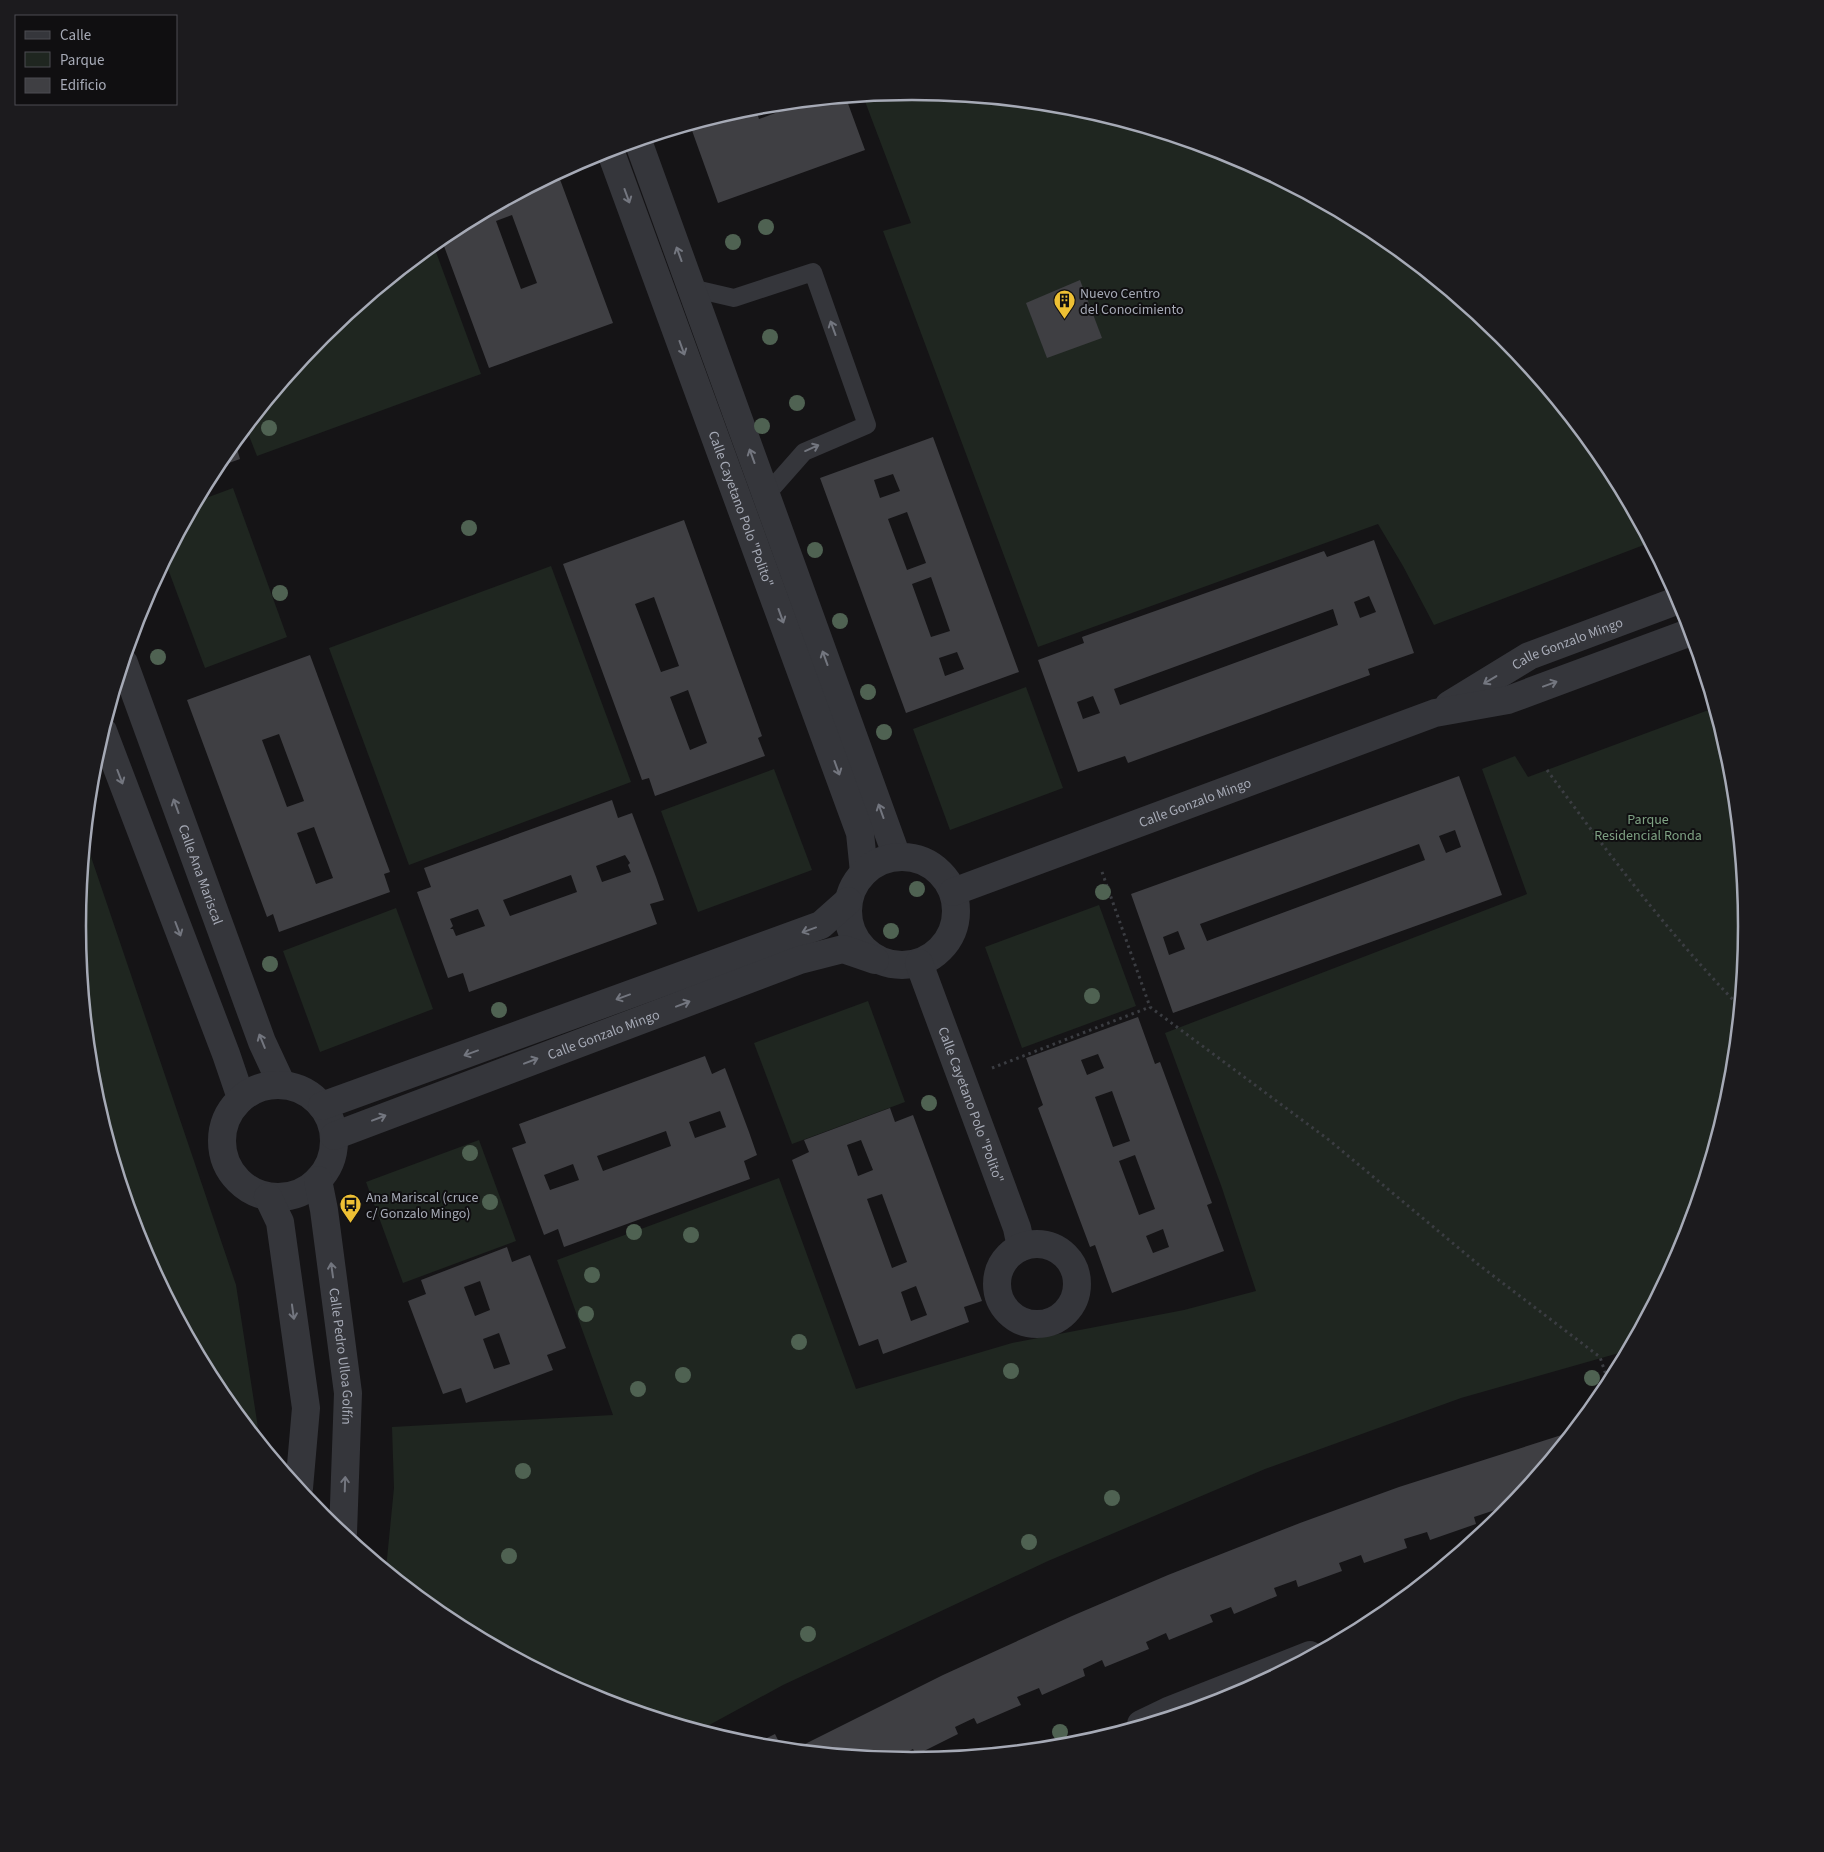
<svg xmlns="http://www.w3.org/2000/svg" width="1824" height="1852" viewBox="0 0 1824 1852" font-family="'Source Sans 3',sans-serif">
<rect width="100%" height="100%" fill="#151416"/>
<g fill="#1f2620">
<path d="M912 92 1075 108 1232 155 1376 232 1502 336 1606 463 1649 543 1434 625 1403 566 1378 524 1038 647 883 231 911 223 863 96Z"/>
<path d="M433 244 481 374 257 456 246 428 322 336Z"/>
<path d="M233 488 287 637 205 668 165 561 198 501Z"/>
<path d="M551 566 631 782 409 865 329 648Z"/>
<path d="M1026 687 1063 788 950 830 913 729Z"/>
<path d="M1714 708 1731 763 1746 926 1730 1089 1683 1246 1626 1351 1461 1398 1265 1469 1048 1561 783 1685 700 1730 592 1697 448 1620 386 1569 394 1488 392 1427 613 1415 557 1260 779 1178 856 1389 1012 1343 1184 1310 1256 1291 1222 1188 1165 1033 1527 894 1482 769 1515 756 1528 777Z"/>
<path d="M774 769 812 870 698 912 661 811Z"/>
<path d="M86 842 236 1285 260 1441 218 1389 141 1245 93 1089 78 926Z"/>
<path d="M1099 905 1136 1006 1022 1048 985 947Z"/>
<path d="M396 908 433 1009 320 1052 283 951Z"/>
<path d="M868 1001 905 1102 792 1144 754 1043Z"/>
<path d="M479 1140 516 1241 403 1283 366 1182Z"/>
</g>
<g fill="#3f3f43" fill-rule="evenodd">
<path d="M846 98 865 150 718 203 690 125 749 107H755L759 119 778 112 775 105Z"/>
<path d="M558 174 613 323 489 368 441 238 449 232ZM512 215 537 283 521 289 496 221Z"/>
<path d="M1080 280 1102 338 1047 358 1026 303Z"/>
<path d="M933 437 1019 672 906 713 820 478ZM893 474 900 491 880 498 874 480ZM907 512 926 563 907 570 888 519ZM931 577 950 631 931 637 912 584ZM957 652 964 669 945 676 939 658Z"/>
<path d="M235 442 240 459 215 468 218 462Z"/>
<path d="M684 520 762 736 758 738 765 756 655 796 649 778 642 780 563 564ZM654 597 679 666 661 672 635 604ZM688 690 707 743 690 750 670 697Z"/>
<path d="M1374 540 1414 653 1368 669 1370 675 1128 763 1125 756 1078 772 1038 660 1084 643 1082 637 1324 551 1327 557ZM1369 596 1376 612 1360 618 1354 602ZM1333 609 1338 625 1120 705 1114 689ZM1093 696 1100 713 1083 719 1077 702Z"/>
<path d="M310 655 390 872 384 874 390 892 279 932 273 914 267 917 187 700ZM279 734 304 801 287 807 262 740ZM314 827 333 878 316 884 297 833Z"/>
<path d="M1459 776 1502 895 1173 1013 1131 894ZM1455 830 1461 847 1446 853 1439 836ZM1419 844 1425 860 1207 941 1200 924ZM1178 931 1185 949 1169 955 1163 937Z"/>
<path d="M612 800 618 818 632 813 656 877 664 900 650 904 657 924 469 992 463 973 448 978 417 892 431 887 424 868ZM625 855 630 863 628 865 631 872 602 882 596 866ZM571 875 577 892 510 916 503 900ZM478 909 485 926 456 936 453 929H450L453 926 450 919Z"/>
<path d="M1138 1017 1155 1064 1160 1062 1212 1203 1207 1205 1224 1251 1112 1293 1095 1245 1090 1247 1038 1108 1043 1105 1026 1058ZM1098 1054 1104 1068 1087 1075 1081 1060ZM1112 1091 1130 1141 1113 1147 1095 1097ZM1135 1155 1155 1209 1139 1215 1119 1161ZM1163 1229 1169 1247 1153 1253 1146 1236Z"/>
<path d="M705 1056 712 1074 725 1068 749 1132 757 1155 744 1161 750 1179 564 1247 558 1229 544 1235 512 1148 526 1143 519 1124ZM720 1111 726 1127 695 1138 689 1122ZM666 1131 671 1146 603 1171 597 1156ZM573 1164 579 1180 550 1190 544 1175Z"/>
<path d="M890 1108 895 1122 913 1115 982 1301 964 1307 969 1322 883 1354 878 1339 859 1346 792 1160 809 1152 804 1140ZM861 1140 873 1170 858 1176 847 1145ZM882 1194 907 1262 892 1268 867 1199ZM916 1286 927 1315 911 1321 901 1292Z"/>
<path d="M507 1247 512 1262 530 1255 566 1348 547 1355 553 1370 466 1403 461 1388 443 1394 408 1301 426 1294 421 1280ZM480 1281 490 1310 475 1316 464 1287ZM499 1333 510 1364 494 1369 483 1339Z"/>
<path d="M1571 1432 1501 1517 1498 1518 1495 1510 1474 1517 1476 1524 1430 1540 1427 1532 1404 1539 1407 1548 1364 1563 1361 1555 1339 1563 1342 1571 1298 1587 1296 1580 1274 1588 1277 1596 1234 1614 1231 1607 1210 1615 1213 1622 1169 1640 1166 1633 1146 1642 1149 1649 1105 1667 1102 1660 1083 1669 1085 1676 1042 1695 1039 1688 1017 1697 1021 1705 977 1724 974 1718 955 1727 958 1734 916 1755 913 1749 893 1759 795 1749 943 1675 1072 1616 1168 1575 1300 1523 1399 1487Z"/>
<path d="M775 1734 782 1748 753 1745Z"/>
</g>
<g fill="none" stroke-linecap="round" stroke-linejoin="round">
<g stroke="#3b3d42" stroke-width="3" stroke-dasharray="2.5 4" stroke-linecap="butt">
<path d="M1547 770C1607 852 1668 933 1739 1006"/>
<path d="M1102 872 1150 1007 1329 1140 1479 1265 1600 1357 1609 1384"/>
<path d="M992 1068 1150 1007"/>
</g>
<path stroke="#35363b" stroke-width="18" d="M691 288 734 298 813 272 867 425 804 452 766 495"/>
<g stroke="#35363b" stroke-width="28">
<path d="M638 141 897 857"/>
<path id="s1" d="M610 150 860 833 864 872"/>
<path id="s2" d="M124 663 262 1042 282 1085"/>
<path id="s3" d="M1449 705 1529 656 1679 600"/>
<path d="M103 731 226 1054 241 1098"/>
<circle cx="902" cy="911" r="54"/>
<path id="s4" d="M953 892 1435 713 1508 700 1691 632"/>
<path id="s5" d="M919 963 1017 1228 1021 1247"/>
<circle cx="278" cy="1141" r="56"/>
<path d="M322 1106 821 925 848 901"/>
<path id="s6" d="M334 1136 800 960 843 949 875 960"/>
<path id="s7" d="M318 1180 324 1210 348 1393 343 1533"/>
<path d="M268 1197 280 1222 306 1408 299 1488"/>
<circle cx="1037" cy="1284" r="40"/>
<path d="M1141 1724 1168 1711 1310 1655"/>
</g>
</g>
<g fill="#4f6252">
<circle cx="766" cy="227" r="8"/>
<circle cx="733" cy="242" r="8"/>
<circle cx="770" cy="337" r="8"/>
<circle cx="797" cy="403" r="8"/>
<circle cx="762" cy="426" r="8"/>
<circle cx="269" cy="428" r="8"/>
<circle cx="469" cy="528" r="8"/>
<circle cx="815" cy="550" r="8"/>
<circle cx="280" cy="593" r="8"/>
<circle cx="840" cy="621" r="8"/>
<circle cx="158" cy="657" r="8"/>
<circle cx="868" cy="692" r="8"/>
<circle cx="884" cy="732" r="8"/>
<circle cx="917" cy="889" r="8"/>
<circle cx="1103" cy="892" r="8"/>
<circle cx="891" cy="931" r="8"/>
<circle cx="270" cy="964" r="8"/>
<circle cx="1092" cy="996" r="8"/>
<circle cx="499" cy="1010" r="8"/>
<circle cx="929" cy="1103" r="8"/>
<circle cx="470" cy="1153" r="8"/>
<circle cx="490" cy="1202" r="8"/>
<circle cx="634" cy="1232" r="8"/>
<circle cx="691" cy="1235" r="8"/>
<circle cx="592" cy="1275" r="8"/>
<circle cx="586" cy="1314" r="8"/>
<circle cx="799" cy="1342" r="8"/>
<circle cx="1011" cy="1371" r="8"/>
<circle cx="683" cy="1375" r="8"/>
<circle cx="1592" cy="1378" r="8"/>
<circle cx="638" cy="1389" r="8"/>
<circle cx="523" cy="1471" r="8"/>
<circle cx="1112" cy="1498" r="8"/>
<circle cx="1029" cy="1542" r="8"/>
<circle cx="509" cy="1556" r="8"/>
<circle cx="808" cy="1634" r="8"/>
<circle cx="1060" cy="1732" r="8"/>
</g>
<defs><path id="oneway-shaft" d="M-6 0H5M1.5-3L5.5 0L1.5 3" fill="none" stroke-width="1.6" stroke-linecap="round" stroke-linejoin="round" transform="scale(1.25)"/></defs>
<g stroke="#73767f">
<use href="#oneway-shaft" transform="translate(627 196) rotate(70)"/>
<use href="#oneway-shaft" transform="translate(679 254) rotate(-110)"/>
<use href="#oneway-shaft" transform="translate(833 328) rotate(-110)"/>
<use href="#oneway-shaft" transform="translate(682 348) rotate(70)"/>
<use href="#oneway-shaft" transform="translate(812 448) rotate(-24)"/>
<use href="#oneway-shaft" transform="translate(752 456) rotate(-110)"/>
<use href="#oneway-shaft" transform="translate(781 616) rotate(70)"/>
<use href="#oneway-shaft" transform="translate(825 658) rotate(-110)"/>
<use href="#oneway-shaft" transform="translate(1490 680) rotate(149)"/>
<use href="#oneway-shaft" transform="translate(1550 684) rotate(-20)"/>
<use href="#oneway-shaft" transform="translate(837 768) rotate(70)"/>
<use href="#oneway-shaft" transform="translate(120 777) rotate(69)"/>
<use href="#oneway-shaft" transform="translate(176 806) rotate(-110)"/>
<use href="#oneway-shaft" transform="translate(881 811) rotate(-110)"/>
<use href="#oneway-shaft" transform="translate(178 929) rotate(69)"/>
<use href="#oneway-shaft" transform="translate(809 930) rotate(160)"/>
<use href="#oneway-shaft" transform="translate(623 997) rotate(160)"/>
<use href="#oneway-shaft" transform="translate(683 1004) rotate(-21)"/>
<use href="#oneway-shaft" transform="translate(262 1041) rotate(-112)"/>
<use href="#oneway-shaft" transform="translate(471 1053) rotate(160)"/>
<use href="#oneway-shaft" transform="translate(531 1061) rotate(-21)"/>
<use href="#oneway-shaft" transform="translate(379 1118) rotate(-21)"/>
<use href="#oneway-shaft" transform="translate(332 1270) rotate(-98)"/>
<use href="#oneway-shaft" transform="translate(293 1312) rotate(82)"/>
<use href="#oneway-shaft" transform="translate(345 1484) rotate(-88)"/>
</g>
<defs>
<symbol id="building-pin" viewBox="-11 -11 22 30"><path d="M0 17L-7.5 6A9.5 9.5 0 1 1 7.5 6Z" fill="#eec034" stroke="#100f11"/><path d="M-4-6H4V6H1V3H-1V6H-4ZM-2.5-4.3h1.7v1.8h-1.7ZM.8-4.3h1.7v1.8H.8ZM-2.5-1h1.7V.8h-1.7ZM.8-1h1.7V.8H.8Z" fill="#111"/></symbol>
<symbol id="bus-pin" viewBox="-11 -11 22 30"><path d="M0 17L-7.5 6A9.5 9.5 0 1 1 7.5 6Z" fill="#eec034" stroke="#100f11"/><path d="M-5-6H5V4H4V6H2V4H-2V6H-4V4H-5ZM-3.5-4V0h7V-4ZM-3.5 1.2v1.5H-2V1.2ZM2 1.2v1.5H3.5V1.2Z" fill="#111"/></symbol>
</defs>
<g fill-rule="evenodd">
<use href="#building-pin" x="1052" y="288" width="25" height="34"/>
<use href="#bus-pin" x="338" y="1192" width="25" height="34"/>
</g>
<g text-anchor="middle" stroke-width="4" stroke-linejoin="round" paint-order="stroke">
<g font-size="14" fill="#a6aab6" stroke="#100f11" text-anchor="start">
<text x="1080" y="298">Nuevo Centro<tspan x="1080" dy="16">del Conocimiento</tspan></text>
<text x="366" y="1202">Ana Mariscal (cruce<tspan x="366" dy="16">c/ Gonzalo Mingo)</tspan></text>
</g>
<g font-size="14" fill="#a6aab6" stroke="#100f11">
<text dy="5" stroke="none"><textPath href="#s1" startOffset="382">Calle Cayetano Polo "Polito"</textPath></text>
<text dy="5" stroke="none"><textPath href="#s3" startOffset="134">Calle Gonzalo Mingo</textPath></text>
<text dy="5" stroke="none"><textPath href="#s4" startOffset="258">Calle Gonzalo Mingo</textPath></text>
<text dy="5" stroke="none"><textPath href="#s2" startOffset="225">Calle Ana Mariscal</textPath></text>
<text dy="5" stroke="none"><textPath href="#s6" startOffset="288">Calle Gonzalo Mingo</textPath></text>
<text dy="5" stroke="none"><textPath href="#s5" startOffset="151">Calle Cayetano Polo "Polito"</textPath></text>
<text dy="5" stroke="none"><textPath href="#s7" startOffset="178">Calle Pedro Ulloa Golfín</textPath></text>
</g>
<g font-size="14" fill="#7ea183" stroke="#100f11">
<text x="1648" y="824">Parque<tspan x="1648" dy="16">Residencial Ronda</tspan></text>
</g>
</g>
<path d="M0 0H1824V1852H0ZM86 926a826 826 0 1 1 1652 0a826 826 0 1 1-1652 0Z" fill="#1c1b1e" fill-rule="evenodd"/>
<path fill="none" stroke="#a6aab6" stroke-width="2.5" d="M86 926a826 826 0 1 1 1652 0a826 826 0 1 1-1652 0Z"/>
<rect x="15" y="15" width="162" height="90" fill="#100f11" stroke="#4c4d53"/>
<rect x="25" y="31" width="25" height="8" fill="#35363b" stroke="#4c4d53"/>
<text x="60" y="40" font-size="15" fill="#a6aab6">Calle</text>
<rect x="25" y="52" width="25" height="15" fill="#1f2620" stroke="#4c4d53"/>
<text x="60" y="65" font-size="15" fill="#a6aab6">Parque</text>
<rect x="25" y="78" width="25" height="15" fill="#3f3f43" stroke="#4c4d53"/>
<text x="60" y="90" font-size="15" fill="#a6aab6">Edificio</text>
</svg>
